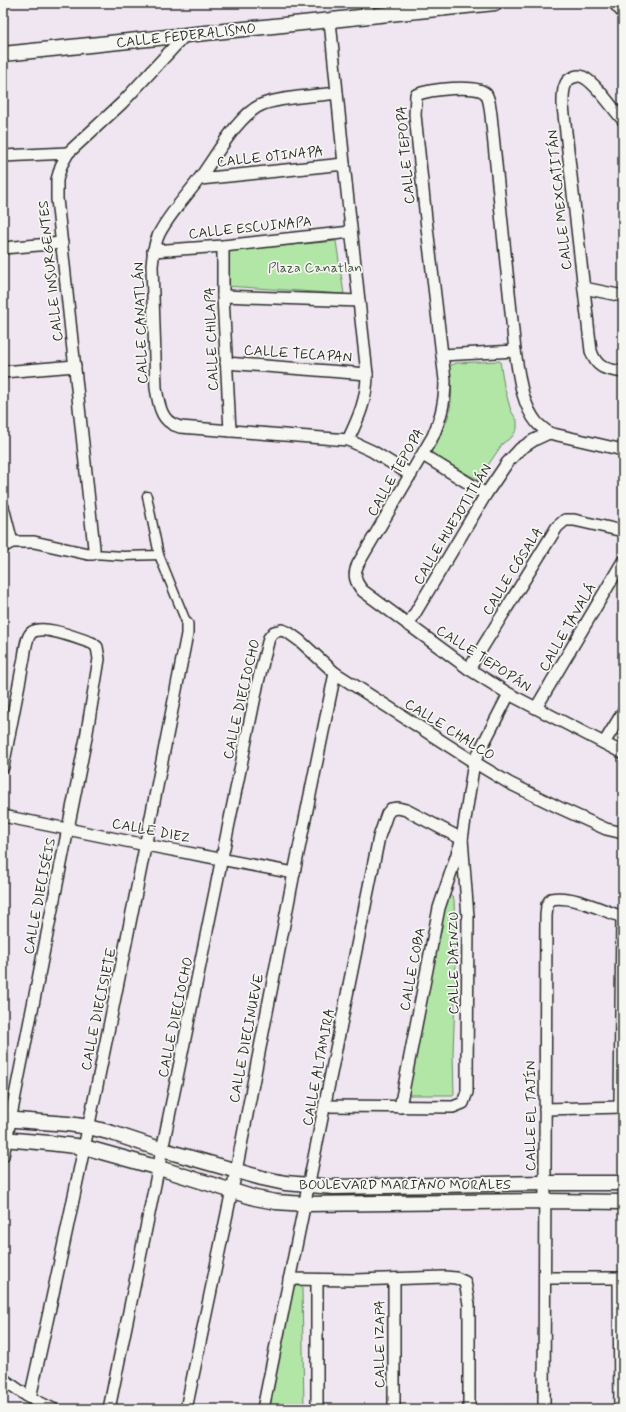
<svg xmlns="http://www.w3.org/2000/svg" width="626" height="1412" viewBox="0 0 626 1412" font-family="Mynerve,sans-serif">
<rect width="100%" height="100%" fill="#efe6f1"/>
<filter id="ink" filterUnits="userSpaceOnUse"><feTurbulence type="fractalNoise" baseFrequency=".025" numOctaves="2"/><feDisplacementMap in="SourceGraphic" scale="8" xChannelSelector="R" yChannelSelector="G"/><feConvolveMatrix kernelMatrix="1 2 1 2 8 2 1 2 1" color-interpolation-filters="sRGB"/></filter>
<g filter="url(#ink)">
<g fill="#b1e6a7" stroke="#6e8869">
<path d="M336 241 344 294 226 286 228 251Z"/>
<path d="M500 361 504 386 511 411 517 420V429L512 437 503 443 478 480 430 453C435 444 441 434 445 425 453 408 453 384 449 366L457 363Z"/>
<path d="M448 893 454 899 456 971 453 1053 454 1095H407L441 917Z"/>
<path d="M291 1284 302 1287 304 1409H266Z"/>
<path d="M525 1405V1409H475V1406Z"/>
</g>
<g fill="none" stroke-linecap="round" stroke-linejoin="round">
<defs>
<g id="pedestrian">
<path d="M147 496 159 555 187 624"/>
<path d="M93 554 124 556 159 555"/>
</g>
<g id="minor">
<path d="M367 3 368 17"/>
<path d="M330 21 344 164 367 374C367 399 359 417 348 440"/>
<path d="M337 93C316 96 279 97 261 105 237 116 215 158 199 179 186 197 169 214 159 234 154 244 153 255 152 266L156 388C158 399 160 417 171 423 173 425 178 426 180 427L348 440 372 451 411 475"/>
<path d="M623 120C613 109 596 83 583 77 581 76 577 76 574 77 562 80 563 96 563 106L591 351C597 369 606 369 623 372"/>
<path d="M3 156 68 153"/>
<path d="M200 179 344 164"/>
<path d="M223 246V296L230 431"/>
<path d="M3 248 62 243"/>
<path d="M153 251 223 246 351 232"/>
<path d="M584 288 623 296"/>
<path d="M223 296 359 301"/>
<path d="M442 355 515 351"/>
<path d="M226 363 367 374"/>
<path d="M3 372 75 366"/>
<path d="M549 433C545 430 541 427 537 423 521 403 519 375 515 351L491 115C490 109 490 100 486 94 477 83 428 90 416 95L415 115 426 219 445 380C445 402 441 417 433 436L358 564C353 575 355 582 363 591L469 669 509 694 623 753"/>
<path d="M549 433 623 450"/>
<path d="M423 455 486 494"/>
<path d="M3 507 12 542"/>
<path d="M3 547 12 542H34L88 554H93L94 548 57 199V180L61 166 68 153 122 103 186 34"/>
<path d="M408 625 486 494 507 463 520 449 534 440 549 433"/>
<path d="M469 669 557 527 565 520H574L623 531"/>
<path d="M536 708 623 561"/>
<path d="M604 743 623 712"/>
<path d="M3 767 24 658C25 651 26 638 31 633 42 623 79 639 92 643L97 647 99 659 86 738 3 1156"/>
<path d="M3 816 146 845 294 873"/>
<path d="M325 1106 453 1107 463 1103 467 1092V1079L468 917 462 839 474 762 509 694"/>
<path d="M620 1107 622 916"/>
<path d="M545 1109 623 1107"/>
<path d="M545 1278H623"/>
<path d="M619 1278 620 1409"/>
<path d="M289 1279 355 1280 445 1277 456 1278 465 1282 469 1304V1409"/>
<path d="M394 1279V1409"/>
<path d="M317 1280V1409"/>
<path d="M3 1379 30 1398 53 1409"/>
<path d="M30 1398C87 1144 137 889 187 634V624"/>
<path d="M109 1409 258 682 269 638 274 632 282 630 289 633 300 641 335 673 474 762 509 783 560 808 606 829 623 833"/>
<path d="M186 1409 236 1171 294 873 335 673"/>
<path d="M263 1409 379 837 387 814 391 809 398 808 406 810 462 839 439 908 400 1107"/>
<path d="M544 1409 546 916 547 905 551 899C573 895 601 910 623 917"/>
</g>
<g id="tertiary">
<path d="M616 3 623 11"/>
<path d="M3 54C167 36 331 21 495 3"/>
<path d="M3 1119 68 1124 89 1127 112 1133 163 1150 262 1178 285 1183 334 1187 545 1183H623"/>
<path d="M3 1139 49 1143 84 1147 159 1168 255 1198 276 1202 305 1204 545 1201 623 1202"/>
</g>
</defs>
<use href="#pedestrian" stroke="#2b2b2b" stroke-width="11"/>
<use href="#minor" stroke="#2b2b2b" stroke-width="14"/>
<use href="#tertiary" stroke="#2b2b2b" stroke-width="17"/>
<use href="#pedestrian" stroke="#f6f6f2" stroke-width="8"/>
<use href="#minor" stroke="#f6f6f2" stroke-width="11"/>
<use href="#tertiary" stroke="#f6f6f2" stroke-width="14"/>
</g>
</g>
<g text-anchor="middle" stroke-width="3.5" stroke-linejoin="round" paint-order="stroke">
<g font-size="14" fill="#2b2b2b" stroke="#f6f6f2">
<text transform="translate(186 35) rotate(-6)" y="5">CALLE FEDERALISMO</text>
<text transform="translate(405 155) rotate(-95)" y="5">CALLE TEPOPA</text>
<text transform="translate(270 156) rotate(-6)" y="5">CALLE OTINAPA</text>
<text transform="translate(559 200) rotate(-96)" y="5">CALLE MEXCATITÁN</text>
<text transform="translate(250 227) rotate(-6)" y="5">CALLE ESCUINAPA</text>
<text transform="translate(50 271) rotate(-96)" y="5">CALLE INSURGENTES</text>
<text transform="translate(140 323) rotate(-92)" y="5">CALLE CANATLÁN</text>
<text transform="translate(211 339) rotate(-92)" y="5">CALLE CHILAPA</text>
<text transform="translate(298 353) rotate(4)" y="5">CALLE TECAPAN</text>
<text transform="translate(395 472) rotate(-60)" y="5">CALLE TEPOPA</text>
<text transform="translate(452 524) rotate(-59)" y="5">CALLE HUEJOTITLÁN</text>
<text transform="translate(512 571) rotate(-58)" y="5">CALLE CÓSALA</text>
<text transform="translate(567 627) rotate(-60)" y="5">CALLE TAVALÁ</text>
<text transform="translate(484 658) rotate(33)" y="5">CALLE TEPOPÁN</text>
<text transform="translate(241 699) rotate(-77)" y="5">CALLE DIECIOCHO</text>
<text transform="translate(450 729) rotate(32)" y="5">CALLE CHALCO</text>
<text transform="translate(151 830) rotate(11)" y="5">CALLE DIEZ</text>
<text transform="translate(39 896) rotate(-79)" y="5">CALLE DIECISÉIS</text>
<text transform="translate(453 963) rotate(-90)" y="5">CALLE DAINZU</text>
<text transform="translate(412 969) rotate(-79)" y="5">CALLE COBA</text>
<text transform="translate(98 1009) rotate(-78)" y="5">CALLE DIECISIETE</text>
<text transform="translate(175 1017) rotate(-78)" y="5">CALLE DIECIOCHO</text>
<text transform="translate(246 1038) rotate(-79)" y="5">CALLE DIECINUEVE</text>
<text transform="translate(318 1067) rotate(-79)" y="5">CALLE ALTAMIRA</text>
<text transform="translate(530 1116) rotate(-90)" y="5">CALLE EL TAJÍN</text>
<text x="405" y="1189">BOULEVARD MARIANO MORALES</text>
<text transform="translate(379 1344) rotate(-90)" y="5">CALLE IZAPA</text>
</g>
<g font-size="14" fill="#4c5a4a" stroke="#f6f6f2">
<text x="315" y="272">Plaza Canatlan</text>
</g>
</g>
<rect width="626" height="1412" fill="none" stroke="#f6f6f2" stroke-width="16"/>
<rect x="8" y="8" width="610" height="1396" fill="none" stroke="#2b2b2b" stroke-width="1.5" filter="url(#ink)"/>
</svg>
